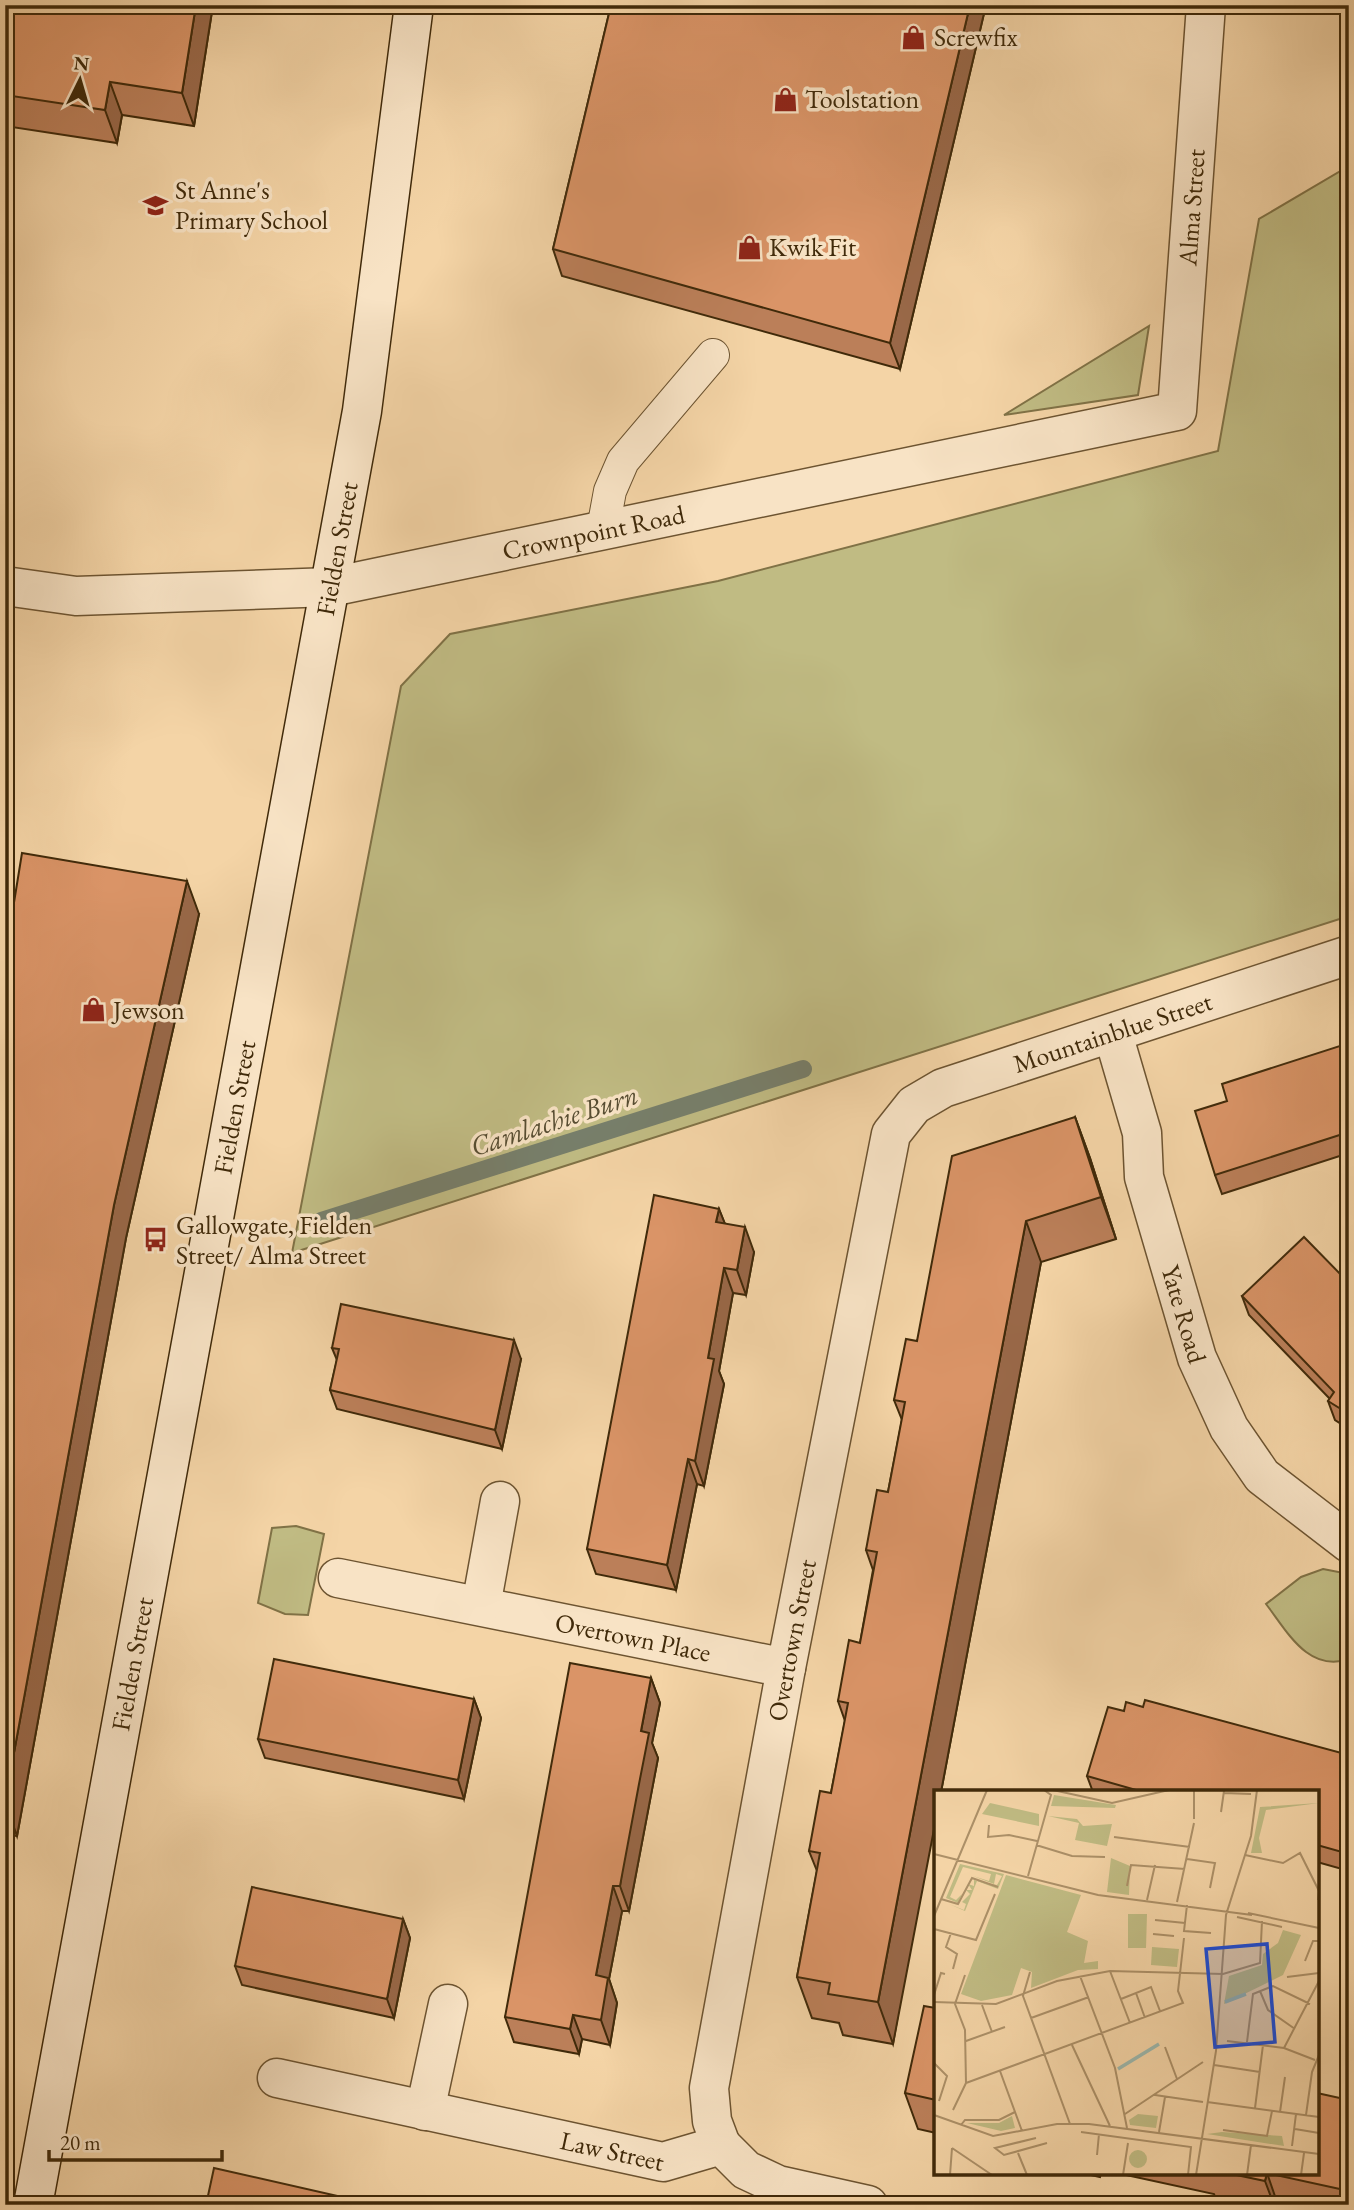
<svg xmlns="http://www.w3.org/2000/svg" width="1354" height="2210" viewBox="0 0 1354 2210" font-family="'EB Garamond',serif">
<rect width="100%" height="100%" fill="#f4d4a6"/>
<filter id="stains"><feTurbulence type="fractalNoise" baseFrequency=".00286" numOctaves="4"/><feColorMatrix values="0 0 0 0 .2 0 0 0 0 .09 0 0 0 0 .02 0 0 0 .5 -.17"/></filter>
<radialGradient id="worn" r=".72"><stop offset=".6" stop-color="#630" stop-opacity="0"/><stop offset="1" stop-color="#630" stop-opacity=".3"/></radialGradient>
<g fill="#c0bb83" stroke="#807246" stroke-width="2">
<path d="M1349 166V916L292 1253 401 686 450 634 718 581 1218 451 1259 219Z"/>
<path d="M1149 326 1138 395 1004 415Z"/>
<path d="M296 1526 324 1534 308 1615 285 1614 258 1603 272 1528Z"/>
<path d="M1323 1569 1349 1574V1659C1308 1673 1287 1631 1266 1604L1301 1577Z"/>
</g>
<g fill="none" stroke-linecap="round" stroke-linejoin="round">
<path stroke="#777f6b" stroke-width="18" d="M321 1221 803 1069"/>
<defs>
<path id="lane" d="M603 529 610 491 623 461 713 355"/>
<g id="street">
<path id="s1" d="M5 586 76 596 331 587 1177 411 1206 5"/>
<path id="s2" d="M1113 1034 1142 1133 1144 1177 1197 1358 1229 1428 1262 1476 1349 1543"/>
<path id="s3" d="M338 1578 786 1668"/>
<path d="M481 1606 500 1501"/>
<path id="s4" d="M277 2078 663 2162 721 2145 746 2170 778 2185 868 2205"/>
<path d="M425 2111 448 2004"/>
<path id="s5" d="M721 2145 712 2121 709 2088 786 1668 891 1134 914 1105 943 1088 1349 955"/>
</g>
<g id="secondary">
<path id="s6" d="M33 2205 362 411 414 5"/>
</g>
</defs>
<use href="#lane" stroke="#6d5431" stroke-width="34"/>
<use href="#street" stroke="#6d5431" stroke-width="41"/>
<use href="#secondary" stroke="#402a0a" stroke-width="41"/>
<use href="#lane" stroke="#f8e3c5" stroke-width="32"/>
<use href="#street" stroke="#f8e3c5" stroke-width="38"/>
<use href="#secondary" stroke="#f8e3c5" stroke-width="38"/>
</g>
<g fill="#bb7f59" stroke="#402a0a" stroke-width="2">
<path d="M5 5H213L194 126 122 115 117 143 5 126Z"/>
<path d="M611 5H986L900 369 562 276 553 249Z"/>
<path d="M199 914 126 1238 17 1836 5 1834V920L11 921Z"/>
<path d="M1349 1043V1153L1222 1194 1215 1175 1227 1101Z"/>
<path d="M1075 1117 1090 1158 1116 1239 1041 1262 941 1792H936L893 2044 843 2035 839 2023 812 2018 797 1977 817 1871 809 1851 831 1793 845 1721 838 1701 860 1643 873 1570 866 1550 888 1492 902 1420 894 1400 917 1341Z"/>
<path d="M719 1209 725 1224 754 1252 746 1295 733 1293 719 1371 724 1384 704 1486 697 1484 676 1590 596 1574 587 1549Z"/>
<path d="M1349 1283V1429L1335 1420 1328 1401 1330 1399 1249 1315 1242 1296Z"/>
<path d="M332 1348 521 1359 502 1449 337 1409 330 1390 337 1360Z"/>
<path d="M651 1678 660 1703 652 1743 658 1758 629 1911H622L609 1979 617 2003 610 2045 582 2039 579 2054 514 2042 505 2017Z"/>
<path d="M474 1699 481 1718 464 1799 265 1758 258 1739Z"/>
<path d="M1124 1711 1349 1755V1871L1317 1862V1792H1093L1087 1776Z"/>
<path d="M403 1919 410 1938 394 2018 242 1985 235 1966Z"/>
<path d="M936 2008V2133L918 2129 905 2093Z"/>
<path d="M1349 2100V2205H1220L1218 2204 1214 2194 1117 2173H1317Z"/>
<path d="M1082 2173H1101L1100 2177Z"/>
</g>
<g fill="#996848" stroke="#402a0a" stroke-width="2">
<path d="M196 5H213L194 126 182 93Z"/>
<path d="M970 5H986L900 369 890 343Z"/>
<path d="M110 82 122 115 117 143 105 110Z"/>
<path d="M187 881 199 914 126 1238 17 1836 5 1802 114 1205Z"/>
<path d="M1075 1117 1090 1158 1116 1239 1101 1197Z"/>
<path d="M719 1209 729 1234 716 1222Z"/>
<path d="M1026 1221 1041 1262 941 1792H936V1819L893 2044 878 2002Z"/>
<path d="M745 1227 754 1252 746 1295 737 1270Z"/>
<path d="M724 1268 733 1293 719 1371 724 1384 704 1486 695 1461 708 1358Z"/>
<path d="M514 1340 521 1359 502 1449 495 1430Z"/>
<path d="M688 1459 697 1484 676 1590 667 1565Z"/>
<path d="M651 1678 660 1703 652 1743 658 1758 629 1911 620 1886 641 1731Z"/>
<path d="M474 1699 481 1718 464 1799 458 1780Z"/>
<path d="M613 1886 622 1911 609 1979 617 2003 610 2045 601 2020 596 1975Z"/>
<path d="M403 1919 410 1938 394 2018 387 1999Z"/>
<path d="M573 2015 582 2039 579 2054 570 2029Z"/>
<path d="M1267 2173 1278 2205H1274L1265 2181Z"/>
</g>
<g fill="#da9467" stroke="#402a0a" stroke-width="2">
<path d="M5 5H196L182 93 110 82 105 110 5 95Z"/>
<path d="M611 5H970L890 343 553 249Z"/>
<path d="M22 853 187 881 114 1205 5 1802V920L11 921Z"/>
<path d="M1349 1043V1132L1215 1175 1195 1111 1227 1101 1222 1084Z"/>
<path d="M1075 1117 1101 1197 1026 1221 878 2002 828 1994 830 1983 797 1977 820 1853 809 1851 820 1791 831 1793 848 1703 838 1701 849 1640 860 1643 877 1552 866 1550 877 1490 888 1492 905 1402 894 1400 906 1339 917 1341 952 1156Z"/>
<path d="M654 1195 719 1209 716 1222 745 1227 737 1270 724 1268 708 1358 714 1359 695 1461 688 1459 667 1565 587 1549Z"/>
<path d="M1304 1237 1349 1283V1414L1328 1401 1334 1392 1242 1296Z"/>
<path d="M341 1304 514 1340 495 1430 330 1390 339 1349 332 1348Z"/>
<path d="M274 1659 474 1699 458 1780 258 1739Z"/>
<path d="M570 1663 651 1678 641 1731 649 1733 639 1784 620 1886H613L596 1975 608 1978 601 2020 573 2015 570 2029 505 2017Z"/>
<path d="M1145 1700 1349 1755V1854L1317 1845V1792H1143L1087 1776 1108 1707 1124 1711 1126 1702 1143 1707Z"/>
<path d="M252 1887 403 1919 387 1999 235 1966Z"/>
<path d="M924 2006 936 2008V2100L905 2093Z"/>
<path d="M1317 2093 1349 2100V2191L1267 2173H1317Z"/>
<path d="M214 2168 377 2205H206Z"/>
<path d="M1227 2173H1267L1265 2181Z"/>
<path d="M404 2201 423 2205H403Z"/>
</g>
<defs>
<symbol id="shop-bare" viewBox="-9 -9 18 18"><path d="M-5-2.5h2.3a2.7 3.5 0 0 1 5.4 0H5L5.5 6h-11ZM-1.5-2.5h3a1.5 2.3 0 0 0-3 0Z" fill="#8f2418" stroke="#f8e3c5" stroke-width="2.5" paint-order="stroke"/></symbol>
<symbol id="school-bare" viewBox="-9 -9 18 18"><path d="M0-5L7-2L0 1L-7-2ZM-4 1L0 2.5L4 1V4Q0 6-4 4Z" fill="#8f2418" stroke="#f8e3c5" stroke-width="2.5" paint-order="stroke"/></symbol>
<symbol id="bus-bare" viewBox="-9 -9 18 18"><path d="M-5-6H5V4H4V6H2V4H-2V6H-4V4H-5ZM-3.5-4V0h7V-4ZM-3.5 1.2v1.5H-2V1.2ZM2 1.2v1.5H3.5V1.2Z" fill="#8f2418" stroke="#f8e3c5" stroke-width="2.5" paint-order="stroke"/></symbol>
</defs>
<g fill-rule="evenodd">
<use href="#shop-bare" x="896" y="20" width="35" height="35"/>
<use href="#shop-bare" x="768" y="82" width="35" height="35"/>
<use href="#school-bare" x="138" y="188" width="35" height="35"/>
<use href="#shop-bare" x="732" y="230" width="35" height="35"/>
<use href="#shop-bare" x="76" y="992" width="35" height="35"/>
<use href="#bus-bare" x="138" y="1222" width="35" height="35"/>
</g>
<g text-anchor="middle" stroke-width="7" stroke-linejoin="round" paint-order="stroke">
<g font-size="26" fill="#402a0a" stroke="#f8e3c5" text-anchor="start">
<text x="934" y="46">Screwfix</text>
<text x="805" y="108">Toolstation</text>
<text x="175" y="199">St Anne's<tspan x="175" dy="30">Primary School</tspan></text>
<text x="769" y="256">Kwik Fit</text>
<text x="113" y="1019">Jewson</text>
<text x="176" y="1234">Gallowgate, Fielden<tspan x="176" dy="30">Street/ Alma Street</tspan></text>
</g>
<g font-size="26" fill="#402a0a" stroke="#f8e3c5">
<text dy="9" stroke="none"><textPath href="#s1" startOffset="1395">Alma Street</textPath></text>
<text dy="9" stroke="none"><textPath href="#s1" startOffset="595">Crownpoint Road</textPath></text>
<text dy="9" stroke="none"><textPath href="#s6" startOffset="1684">Fielden Street</textPath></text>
<text dy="9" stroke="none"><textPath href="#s5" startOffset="1279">Mountainblue Street</textPath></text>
<text dy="9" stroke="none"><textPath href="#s6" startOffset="1116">Fielden Street</textPath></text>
<text dy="9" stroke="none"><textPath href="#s2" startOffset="290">Yate Road</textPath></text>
<text dy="9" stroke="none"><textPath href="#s3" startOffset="301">Overtown Place</textPath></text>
<text dy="9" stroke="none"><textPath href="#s5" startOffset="514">Overtown Street</textPath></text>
<text dy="9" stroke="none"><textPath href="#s6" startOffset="550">Fielden Street</textPath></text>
<text dy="9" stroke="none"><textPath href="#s4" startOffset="343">Law Street</textPath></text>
</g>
<g font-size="28" font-style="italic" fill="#574d32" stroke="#f8e3c5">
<text transform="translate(554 1120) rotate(-18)" y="10">Camlachie Burn</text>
</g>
</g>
<g transform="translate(934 1790)">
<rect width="385" height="385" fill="#f4d4a6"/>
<path d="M120 5 182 15 181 18 117 16ZM56 13 105 24V36L48 24ZM385 13 332 20 325 48 328 63H317L326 17ZM114 26 143 29 149 36 178 34 173 56 141 50 145 33ZM177 68 196 76 195 105 173 102ZM26 74 70 84 64 99 43 91 31 121 15 114 30 120 32 114 28 112 36 104 32 100H38L34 94 40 96V90L63 95 68 86 62 84 60 94 39 86 55 91 57 84 29 77 16 107 22 110 28 104 24 113 12 108ZM72 85 147 105 133 142 154 151 150 173 164 171V179L144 180 97 198 98 182 87 178 78 205 47 211 27 204ZM194 124H213L212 158H194ZM349 140 367 145 349 185 290 214 295 186 328 175 329 164 344 153ZM218 157 245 159 243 177 217 175ZM204 324 224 326 222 338 196 335 195 330ZM78 326 81 338 67 341 33 333H65ZM288 342 348 346 350 356 273 344ZM195 369a9 9 0 1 1 18 0a9 9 0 1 1-18 0Z" fill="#c0bb83"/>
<path fill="none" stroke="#9cb7ac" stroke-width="3.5" d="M291 212 312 204M184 279 225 254"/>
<path fill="none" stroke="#ac9068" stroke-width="2" d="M119 0 178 13 235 0M290 3 317 4M287 22 290 1M260 29V0M55 35 54 47 75 45 103 51M180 47 256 57M102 55 138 66 171 67M0 64 164 105 318 125M311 65 349 73 366 63 385 101 384 110M253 69 281 73 276 98M94 86 117 5 110 0M193 96 197 75 251 79M7 109 24 114 38 88 64 97M213 110 221 75M243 112 260 33M253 115 250 141 277 143M314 123 385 138M0 126 53 0M303 127 348 137M221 130 251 133M0 139 42 150 61 104M17 143 12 157 23 164 19 179M219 144 240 146M371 171 379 151H385M176 181 196 233M96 182 89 206 136 334M146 186 181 278 193 338M353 187 385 183M326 201 334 220 361 239M202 203 211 228M0 205 7 183 11 184M187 209 217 197 226 221M0 212 62 214 123 191 176 181 289 184 326 173 328 131M48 215 58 242M97 228 155 207M32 251 71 237M293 251 350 258 381 270M313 252 319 204 339 196 376 214M138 255 176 336M231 257 243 289M350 258 385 191M0 273 13 286 5 311M280 275 326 282M66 281 88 341M32 293 249 213 244 201 250 148M221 305 269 312M273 312 385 327M321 318 329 255M19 320 32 293 31 240 21 214 31 185M346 322 351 287M191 324 269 272M0 325 59 346 123 334H155L385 364M372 325 378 282 385 265M27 335 31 330H65L81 322M361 339 385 343M289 340 333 346 338 321M147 342 257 357 254 385M225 342 231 307M102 348 61 358 70 365 113 353M358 356 362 324M18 358 58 385M84 363 93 385M163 365 165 344M16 385 18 358M189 385 194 353M262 385 282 261 292 125 317 46 323 0M313 385 317 355M367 385 370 363"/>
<path fill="#1d4ed8" fill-opacity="0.15" stroke="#1d4ed8" stroke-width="3.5" d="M333 154 341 252 281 257 272 159Z"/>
<rect width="385" height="385" fill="none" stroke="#402a0a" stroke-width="3.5"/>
</g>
<rect width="1354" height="2210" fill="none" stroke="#f4d4a6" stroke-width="28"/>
<rect x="7" y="7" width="1340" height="2196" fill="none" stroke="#402a0a" stroke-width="3.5"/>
<rect x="14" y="14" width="1326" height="2182" fill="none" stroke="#402a0a" stroke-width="2"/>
<g transform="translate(80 80) rotate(5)" stroke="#f8e3c5" stroke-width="5" paint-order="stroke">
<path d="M0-5L12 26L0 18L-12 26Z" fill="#402a0a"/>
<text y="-10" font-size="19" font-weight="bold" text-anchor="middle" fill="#402a0a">N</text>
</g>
<path d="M49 2150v10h173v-10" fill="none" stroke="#402a0a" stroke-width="3.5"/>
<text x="60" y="2150" font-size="21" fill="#402a0a" stroke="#f8e3c5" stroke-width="5" paint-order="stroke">20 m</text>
<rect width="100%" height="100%" filter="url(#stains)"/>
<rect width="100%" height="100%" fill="url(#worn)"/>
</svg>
